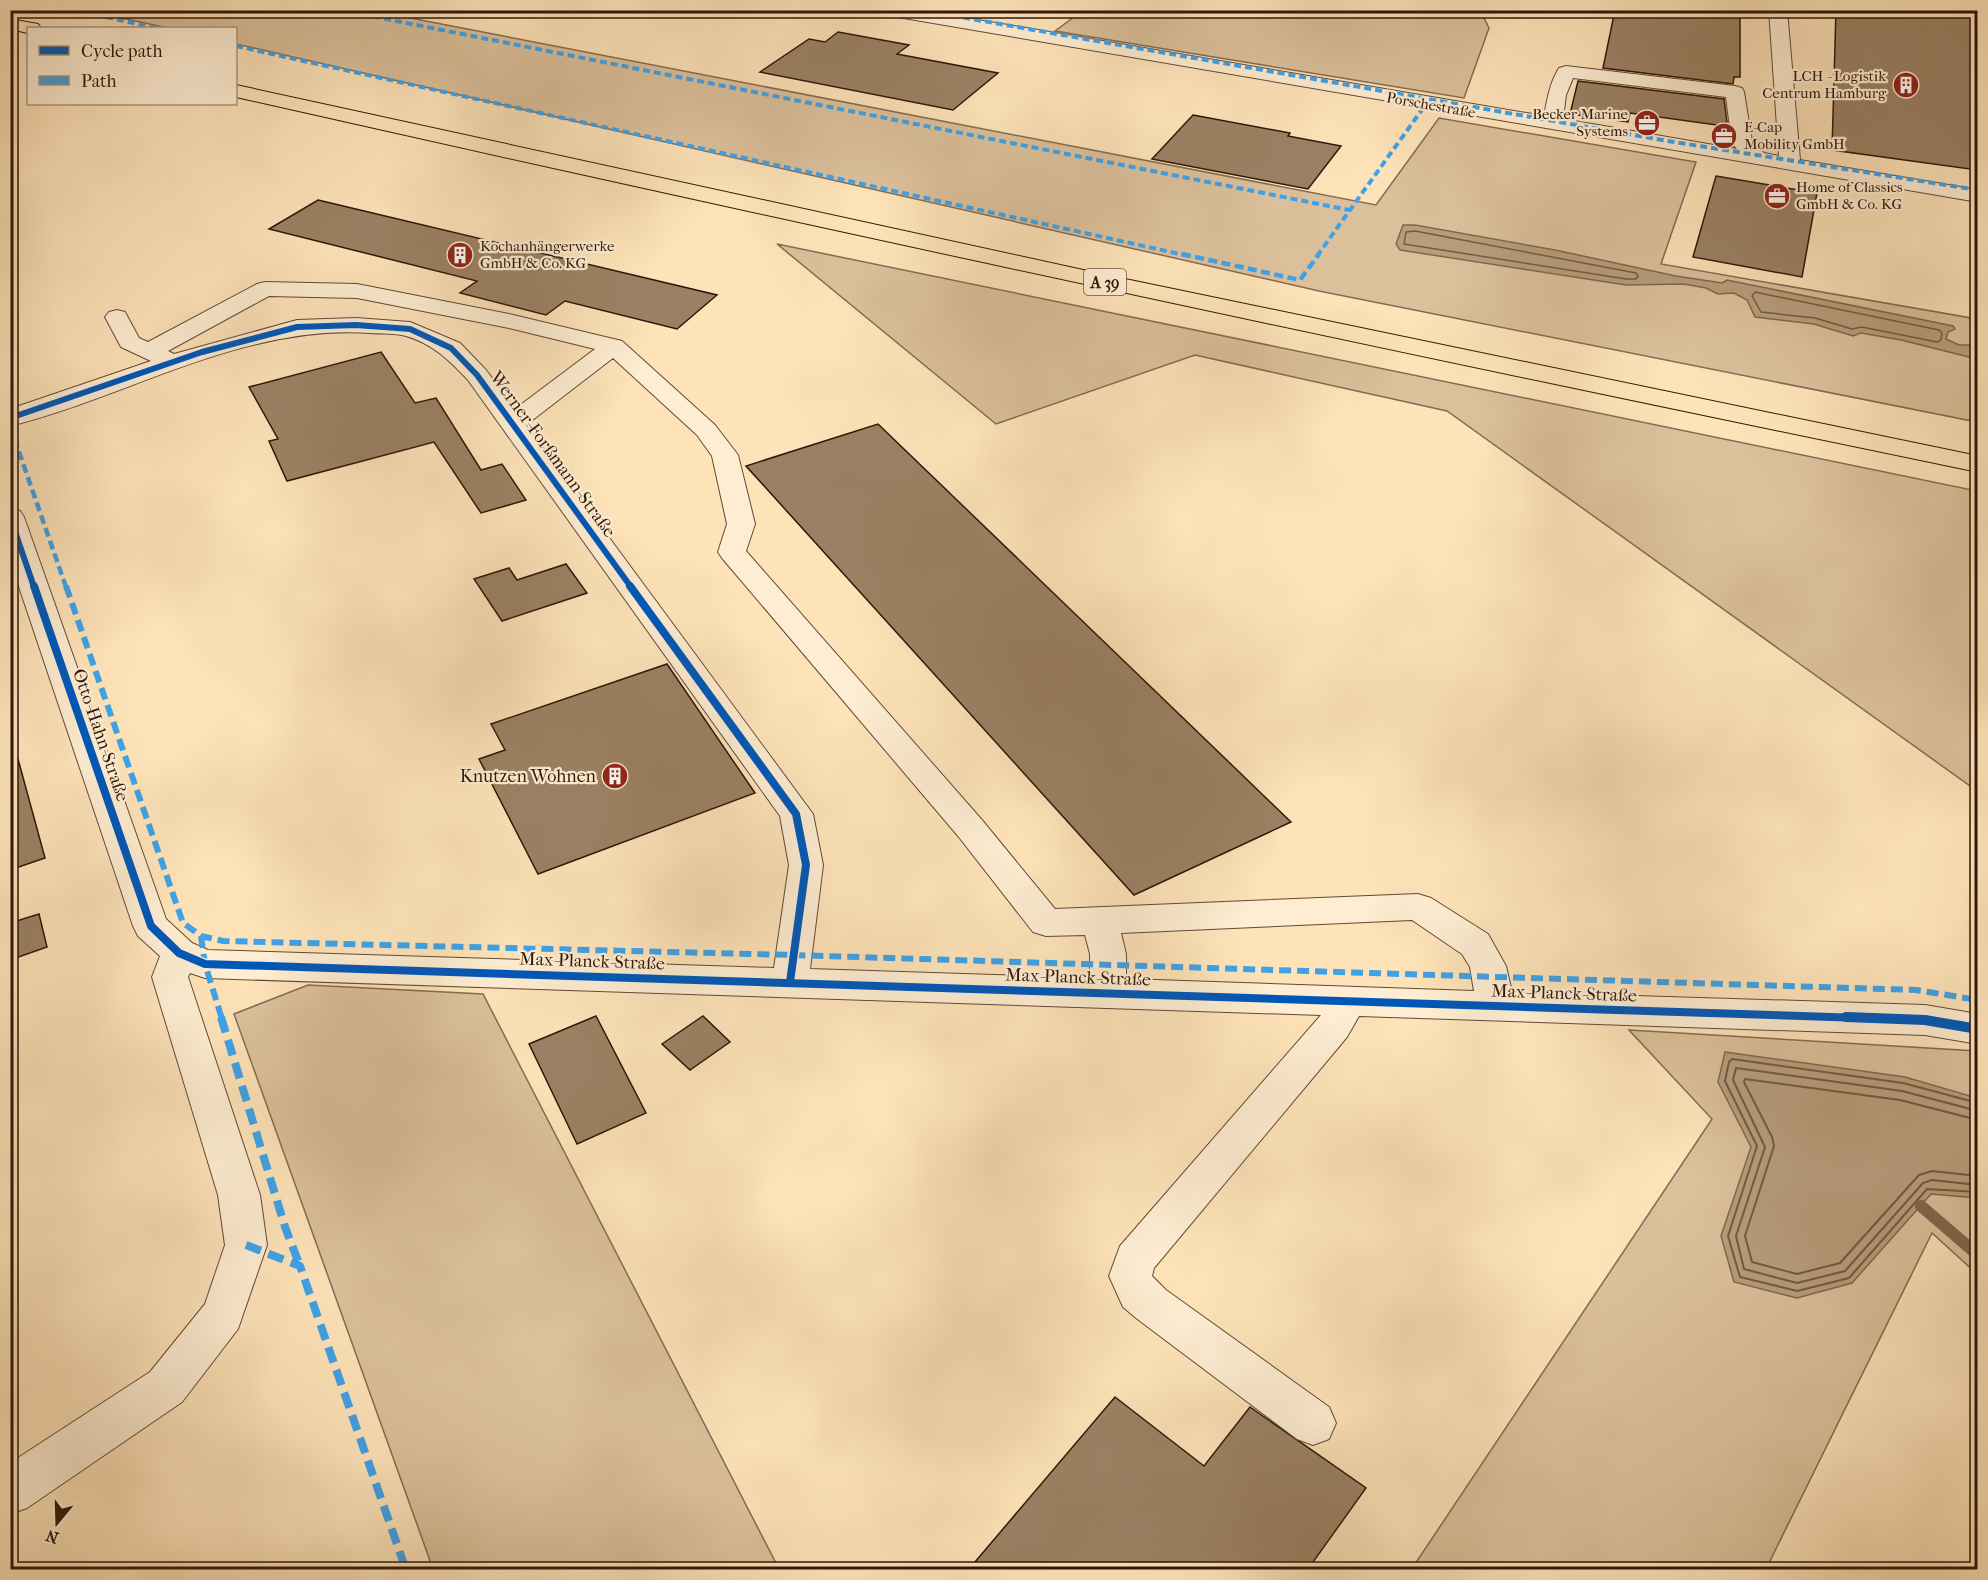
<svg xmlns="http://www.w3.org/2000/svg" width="1988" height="1580" viewBox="0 0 1988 1580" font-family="'IM FELL French Canon',serif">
<rect width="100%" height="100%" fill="#fee3b9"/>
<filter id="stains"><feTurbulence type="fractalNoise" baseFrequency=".00333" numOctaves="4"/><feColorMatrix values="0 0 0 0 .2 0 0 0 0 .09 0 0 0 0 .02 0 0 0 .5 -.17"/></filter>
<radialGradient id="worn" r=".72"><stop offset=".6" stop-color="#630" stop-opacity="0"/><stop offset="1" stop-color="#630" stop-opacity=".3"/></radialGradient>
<g fill="#dbc09b" stroke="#856b51" stroke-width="1.5">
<path d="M1079 10H1480L1489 28 1464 98 1055 31 1074 17Z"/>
<path d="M89 11H374L1376 205 1439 118 1696 162 1661 264 1977 319V422L1319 291 236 44V28H168Z"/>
<path d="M777 244 1977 491V791L1447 411 1195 355 996 424Z"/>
<path d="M308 985 483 994 779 1569H433L234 1014Z"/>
<path d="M1629 1030 1977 1051V1274L1932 1233 1766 1569 1411 1570 1712 1119Z"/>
</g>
<g fill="#b89d7c" stroke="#81674d" stroke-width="1.5">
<path d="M1403 225H1415L1555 250 1676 276 1722 283 1727 280 1953 326 1955 329 1948 332 1946 339 1959 345H1977V359L1901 340 1861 333 1853 336 1814 324 1755 317 1747 300 1734 293 1718 294 1706 288 1684 284 1626 285 1400 250 1396 244Z"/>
<path d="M1725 1052 1905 1077 1977 1098V1198L1931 1194 1852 1283 1797 1298 1734 1282 1721 1236 1751 1147 1718 1082Z"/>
</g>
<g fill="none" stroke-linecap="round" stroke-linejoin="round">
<g stroke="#745a42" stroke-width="1.5">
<path d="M1415 231 1636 273 1638 276 1636 279H1626L1404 244 1406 232Z"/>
<path d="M1755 292 1939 330 1942 333 1941 340 1937 342 1862 327 1852 329 1815 318 1761 312 1752 296Z"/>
</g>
<g stroke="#745a42" stroke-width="2">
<path d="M1978 1103 1903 1083 1732 1059 1729 1062 1725 1081 1757 1146 1728 1236 1740 1277 1797 1291 1849 1278 1927 1189 1978 1192"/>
<path d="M1978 1111 1902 1091 1736 1068 1733 1080 1765 1147 1736 1236 1744 1269 1797 1283 1845 1271 1923 1183 1932 1180 1978 1185"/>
<path d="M1978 1120 1900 1100 1745 1079 1744 1082 1772 1137 1774 1146 1745 1236 1752 1262 1797 1274 1840 1263 1919 1175 1932 1171 1978 1176"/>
</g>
<path stroke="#81674d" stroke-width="12" d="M1921 1206 1978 1255"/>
</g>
<g fill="#9b8164" stroke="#2f1607" stroke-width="1.5">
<path d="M1615 10H1740V77H1734L1733 84 1603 68Z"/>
<path d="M1836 10H1977V170L1832 150Z"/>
<path d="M838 32 909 45 897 54 998 73 953 110 760 72 809 39 825 42Z"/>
<path d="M1578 81 1724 99 1727 122 1717 125 1630 113 1628 122 1570 114Z"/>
<path d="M1193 115 1290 133 1288 136 1341 146 1308 189 1152 159Z"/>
<path d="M1716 176 1817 193 1802 277 1693 257Z"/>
<path d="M318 200 717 295 677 329 565 301 546 315 460 293 477 281 269 229Z"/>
<path d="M381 352 415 403 436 398 481 470 502 464 526 500 481 513 434 442 287 481 269 441 278 439 249 387Z"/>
<path d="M878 424 1291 822 1134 895 746 466Z"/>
<path d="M566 564 587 593 502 621 474 579 509 568 517 580Z"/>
<path d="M667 664 755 793 538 874 479 759 505 750 491 724Z"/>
<path d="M18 759 45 858 10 870V760Z"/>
<path d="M39 914 47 947 10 960V923Z"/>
<path d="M596 1016 646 1113 577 1144 529 1044Z"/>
<path d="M703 1016 730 1042 690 1070 662 1044Z"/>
<path d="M1115 1397 1204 1466 1250 1407 1366 1488 1308 1569H969Z"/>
</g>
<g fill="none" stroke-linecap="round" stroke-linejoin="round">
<defs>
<g id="minor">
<path d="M878 10H920L1544 116C1547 100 1550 82 1559 68L1566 66 1735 86 1742 88 1744 92 1752 141 1764 153 1779 156 1769 10H1787L1800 160 1978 190V202L886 15ZM1573 78 1726 97 1732 143 1737 149 1563 119 1566 95Z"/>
<path d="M265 282 357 284 509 314 622 341 715 425 738 455 755 524 746 551 982 820 1055 909 1418 894 1431 898 1488 934 1506 966 1512 992 1925 1005 1978 1014V1044L1925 1035 1359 1016 1347 1037 1154 1268 1152 1276 1166 1290 1329 1407 1336 1423 1329 1439 1313 1445 1297 1439 1136 1318 1123 1307 1109 1276 1120 1246 1321 1015 205 978 190 973 188 977 260 1195 267 1245 238 1329 182 1402 27 1508 10 1514V1463L150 1372 205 1304 225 1245 218 1195 152 977 160 956 138 936 133 926 10 560V509L20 511 24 517 166 919 192 943 208 950 774 968 789 865 780 816 468 380C449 360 433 344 406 336 395 333 381 334 370 333 243 324 130 396 10 426V409L151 361 121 347 105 317 109 312 117 310 125 312 139 338 148 342 257 284ZM269 296 357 298 509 328 595 349 515 409 486 370 460 343 410 322 356 318 297 320 174 354 168 351ZM613 358 697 435 712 456 727 524 718 552 722 558 958 836 1033 932 1046 936 1085 935 1090 954V978L810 969 823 865 813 814 526 425ZM1412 920 1462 954 1470 967 1474 991 1126 979V954L1121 933Z"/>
</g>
<g id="highway">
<path d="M10 19 38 24 41 28H28V33L10 29Z"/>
<path d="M236 85 1106 275 1978 456V472C1396 352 815 228 236 97Z"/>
</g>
</defs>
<use href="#minor" stroke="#634934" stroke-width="2"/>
<use href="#highway" stroke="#2f1607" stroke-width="2"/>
<use href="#minor" fill="#feedd2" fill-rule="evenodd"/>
<use href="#highway" fill="#fee3b9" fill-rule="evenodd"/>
<g stroke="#3ea2e9" stroke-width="4" stroke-dasharray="7 4" stroke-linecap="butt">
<path d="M74 10 156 28"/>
<path d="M341 10 1349 210"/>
<path d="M920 10 1668 141 1978 190"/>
<path d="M236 46 1189 256"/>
<path d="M1317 256 1426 104"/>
</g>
<g stroke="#3ea2e9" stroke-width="4.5" stroke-dasharray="9 4.5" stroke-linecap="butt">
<path d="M1182 254 1300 280 1319 254"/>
<path d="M10 426 66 587"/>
</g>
<g stroke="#3ea2e9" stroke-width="6" stroke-dasharray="12 6" stroke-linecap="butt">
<path d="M66 586 183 923 201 936 223 941 793 955 1916 990 1978 1000"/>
<path d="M201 936 205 964 222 1019"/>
</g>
<g stroke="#3ea2e9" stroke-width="8" stroke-dasharray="16 8" stroke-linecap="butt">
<path d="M221 1017 285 1227 300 1266"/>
<path d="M246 1245 300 1266 406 1570"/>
</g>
<defs>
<g id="cycleway-far2">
<path d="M10 418 202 352 297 327 356 325 410 329 451 348 477 375 631 587"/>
<path d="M10 517 34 587"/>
</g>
<g id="cycleway-far1">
<path d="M34 586 151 926 179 953 205 964 1892 1019"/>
<path d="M630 586 796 814 806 865 790 982"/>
</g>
<path id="cycleway" d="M1846 1017 1925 1020 1978 1029"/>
</defs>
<use href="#cycleway-far2" stroke="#feedd2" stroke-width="9"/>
<use href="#cycleway-far1" stroke="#feedd2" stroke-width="11"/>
<use href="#cycleway" stroke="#feedd2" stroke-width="14"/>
<use href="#cycleway-far2" stroke="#0057b8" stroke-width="6"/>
<use href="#cycleway-far1" stroke="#0057b8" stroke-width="8"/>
<use href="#cycleway" stroke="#0057b8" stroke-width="10"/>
</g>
<defs>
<symbol id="building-disc" viewBox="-11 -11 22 22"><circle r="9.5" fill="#8f2418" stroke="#feedd2"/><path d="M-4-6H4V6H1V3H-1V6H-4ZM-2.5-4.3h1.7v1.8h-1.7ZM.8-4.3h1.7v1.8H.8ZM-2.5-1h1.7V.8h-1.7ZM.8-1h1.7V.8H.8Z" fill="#fff"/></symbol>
<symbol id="office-disc" viewBox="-11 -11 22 22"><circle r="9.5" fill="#8f2418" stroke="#feedd2"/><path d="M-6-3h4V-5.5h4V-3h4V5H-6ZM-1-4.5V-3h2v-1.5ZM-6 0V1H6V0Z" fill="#fff"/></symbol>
</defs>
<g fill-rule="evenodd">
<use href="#building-disc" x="1891" y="70" width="30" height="30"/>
<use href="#office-disc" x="1632" y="108" width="30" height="30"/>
<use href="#office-disc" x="1709" y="121" width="30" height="30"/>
<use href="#office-disc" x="1762" y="181" width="30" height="30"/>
<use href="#building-disc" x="445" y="240" width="30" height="30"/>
<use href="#building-disc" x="600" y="761" width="30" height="30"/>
</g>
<g text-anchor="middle" stroke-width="4.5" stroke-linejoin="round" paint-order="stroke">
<g font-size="15" fill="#2f1607" stroke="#feedd2" text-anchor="start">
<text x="1886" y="81" text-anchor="end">LCH - Logistik<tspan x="1886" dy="17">Centrum Hamburg</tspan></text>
<text x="1628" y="119" text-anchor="end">Becker Marine<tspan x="1628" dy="17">Systems</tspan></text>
<text x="1744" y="132">E-Cap<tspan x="1744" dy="17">Mobility GmbH</tspan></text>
<text x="1796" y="192">Home of Classics<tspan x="1796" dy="17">GmbH &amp; Co. KG</tspan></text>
<text x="480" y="251">Kochanhängerwerke<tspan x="480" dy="17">GmbH &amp; Co. KG</tspan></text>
</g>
<g font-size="15" fill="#2f1607" stroke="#feedd2">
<text transform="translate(1431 105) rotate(10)" y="5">Porschestraße</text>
</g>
<rect fill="#feedd2" stroke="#6d5644" stroke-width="1.5" x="1084" y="269" width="42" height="26" rx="4.5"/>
<g font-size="16" font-weight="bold" fill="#2f1607">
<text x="1105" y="288">A 39</text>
</g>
<g font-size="18" fill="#2f1607" stroke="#feedd2">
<text transform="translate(553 454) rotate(54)" y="6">Werner-Forßmann-Straße</text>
<text transform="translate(101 735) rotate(71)" y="6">Otto-Hahn-Straße</text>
<text transform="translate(592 961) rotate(2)" y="6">Max-Planck-Straße</text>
<text transform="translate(1078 977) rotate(2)" y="6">Max-Planck-Straße</text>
<text transform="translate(1564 993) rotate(2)" y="6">Max-Planck-Straße</text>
</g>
<g font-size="18" fill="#2f1607" stroke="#feedd2" text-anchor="end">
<text x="596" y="782">Knutzen Wohnen</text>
</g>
</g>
<rect width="1988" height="1580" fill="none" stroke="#fee3b9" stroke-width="36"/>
<rect x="12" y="12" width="1964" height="1556" fill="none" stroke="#2f1607" stroke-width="3"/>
<rect x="18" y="18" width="1952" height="1544" fill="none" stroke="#2f1607" stroke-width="1.5"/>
<rect x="27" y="27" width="210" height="78" fill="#feedd2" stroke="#ab9781" stroke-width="1.5"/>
<rect x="39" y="46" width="30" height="9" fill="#0057b8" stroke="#ab9781" stroke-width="1.5"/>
<text x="81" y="57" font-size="18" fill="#2f1607">Cycle path</text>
<rect x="39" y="76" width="30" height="9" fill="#3ea2e9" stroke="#ab9781" stroke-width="1.5"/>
<text x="81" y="87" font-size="18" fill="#2f1607">Path</text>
<g transform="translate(57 1523) rotate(199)" stroke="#feedd2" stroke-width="4.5" paint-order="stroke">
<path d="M0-4.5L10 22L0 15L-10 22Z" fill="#2f1607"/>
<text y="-9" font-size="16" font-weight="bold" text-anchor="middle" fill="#2f1607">N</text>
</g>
<rect width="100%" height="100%" filter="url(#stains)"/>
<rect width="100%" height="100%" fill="url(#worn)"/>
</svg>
